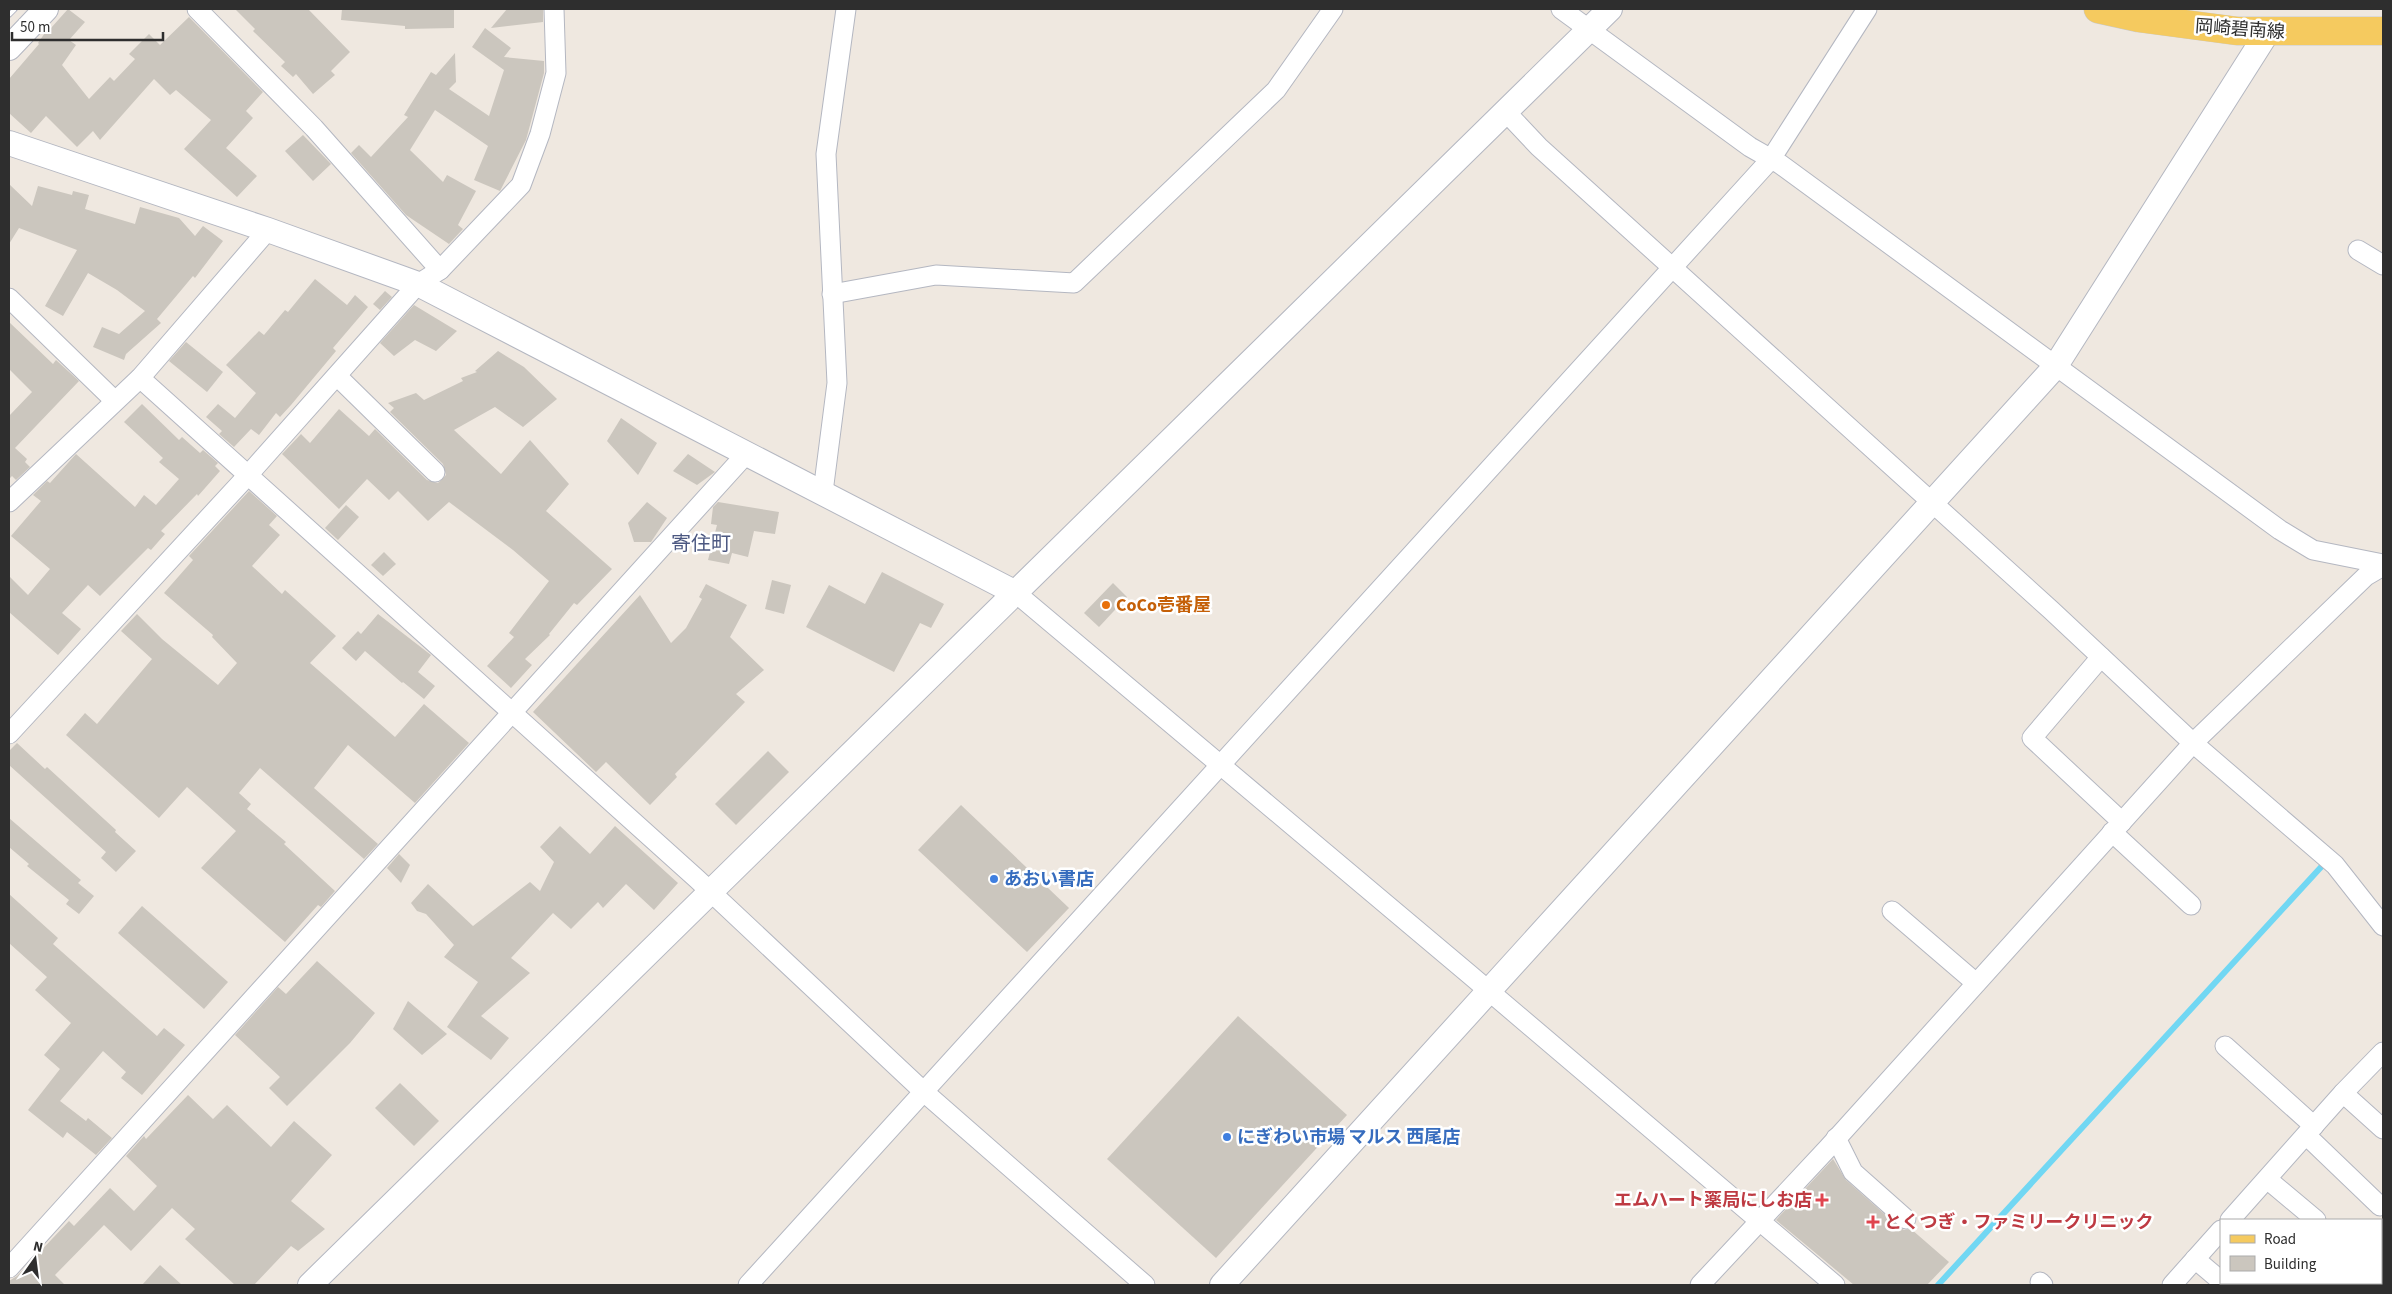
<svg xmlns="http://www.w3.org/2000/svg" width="2392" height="1294" viewBox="0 0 2392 1294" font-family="'Source Sans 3','Noto Sans JP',sans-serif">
<rect width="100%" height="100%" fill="#efe8e0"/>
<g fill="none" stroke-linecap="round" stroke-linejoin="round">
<path stroke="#71d7f3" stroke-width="6" d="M1938 1285 2322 866"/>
</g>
<g fill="#cbc6be">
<path d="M68 9 85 22 69 40 76 45 62 65 89 99 110 77 114 81 135 59 129 54 149 34 160 45 189 17 263 92 246 111 253 118 226 148 257 176 237 197 184 149 211 120 176 90 170 95 154 79 100 140 93 131 77 147 46 116 31 133 9 113V79L39 44 38 43 49 27 51 28Z"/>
<path d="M235 9H308L350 52 331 71 335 75 313 94 296 74 293 77 281 66 285 62 253 31 255 29Z"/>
<path d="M342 9H454V28L405 29V26L341 20Z"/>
<path d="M507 9H543V22L491 28Z"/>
<path d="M485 28 511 48 504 57 544 61V73L526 140 500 191 474 180 488 146 435 110 410 150 443 182 447 175 476 191 458 225 463 229 449 244 406 215 351 153 359 145 371 157 408 117 404 115 431 72 436 75 455 53 456 82 449 89 489 116 504 70 472 47Z"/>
<path d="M303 135 331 164 313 181 285 151Z"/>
<path d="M9 184 32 206 38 186 72 195 73 191 89 195 85 209 135 224 140 207 179 218 195 236 203 226 223 241 195 278 193 276 157 319 161 323 126 354 124 360 93 347 102 327 119 334 145 311 117 290 88 273 63 316 45 306 77 250 19 228 9 244Z"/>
<path d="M315 279 347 305 355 295 368 307 333 348 336 351 291 405 280 417 276 413 259 435 251 429 234 447 219 434 222 431 206 417 218 404 235 418 256 393 226 365 259 331 264 335 285 310 288 312Z"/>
<path d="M385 291 392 297 380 310 373 304Z"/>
<path d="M414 305 457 331 436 351 415 340 394 356 380 343Z"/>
<path d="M9 322 53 364 56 360 79 381 15 448 27 459 25 462 30 467 16 480 12 476 9 479V416L32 392 9 369Z"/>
<path d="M186 342 223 372 207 392 169 361Z"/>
<path d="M498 351 524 367 557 399 523 427 495 407 454 430 501 474 530 440 569 484 546 511 612 569 577 605 574 603 549 634 550 635 525 659 532 665 511 688 487 666 514 637 509 633 549 581 513 550 449 502 428 521 398 491 389 500 367 479 339 509 282 454 301 434 310 443 339 409 369 436 375 429 427 480 438 483 446 475 443 464 390 412 394 408 388 403 416 393 424 400 463 381 461 378 477 372 475 371Z"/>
<path d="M142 404 179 440 182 437 200 453 203 450 218 463 215 466 220 471 198 496 197 494 161 531 165 534 151 550 148 548 100 596 88 585 62 613 81 629 58 655 9 612V576L28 595 50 569 11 536 41 501 33 495 47 481 50 483 76 454 135 507 144 495 156 505 179 479 159 462 163 458 124 422Z"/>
<path d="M621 418 657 443 638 475 607 441Z"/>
<path d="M688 454 715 472 697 485 673 471Z"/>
<path d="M249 491 277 516 269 525 280 535 252 566 282 594 285 590 336 636 310 663 395 737 424 704 469 743 415 803 348 745 314 788 378 844 364 859 260 768 239 793 251 804 247 809 286 842 284 844 335 891 321 907 318 905 285 942 201 868 236 831 187 787 159 818 66 735 85 713 97 724 152 659 121 631 137 614 162 639 218 685 237 663 212 637 213 635 164 593 193 560 189 556Z"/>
<path d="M647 502 667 518 651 542H634L628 523Z"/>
<path d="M718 502 779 512 775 534 754 531 748 557 732 553 729 564 708 560 717 525 711 524 713 507Z"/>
<path d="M346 505 359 517 338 540 325 528Z"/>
<path d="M384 552 396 564 383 576 371 565Z"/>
<path d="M882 572 944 604 931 628 920 623 894 672 806 627 829 585 865 604Z"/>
<path d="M772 580 791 585 784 614 765 609Z"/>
<path d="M1113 583 1127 597 1099 627 1084 613Z"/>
<path d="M706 584 747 605 730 637 764 670 736 694 745 702 675 774 677 777 650 805 606 762 596 772 533 712 640 595 671 643 686 628 702 599 699 597Z"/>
<path d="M378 614 431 655 418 672 435 686 424 699 403 682 402 683 365 651 356 661 342 648 358 631 361 634Z"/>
<path d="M17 743 45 769 47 767 116 830 115 832 136 851 116 872 101 858 106 852 9 765V751Z"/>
<path d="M768 751 789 772 736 825 715 804Z"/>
<path d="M961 805 1069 908 1027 952 918 850Z"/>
<path d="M9 818 81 880 78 883 94 896 79 914 66 904 69 900 27 866 29 864 9 847Z"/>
<path d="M560 826 590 854 615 826 678 883 654 910 626 884 603 908 598 902 571 929 553 913 511 958 530 973 481 1016 509 1038 491 1060 447 1027 478 982 444 957 454 945 426 914 417 911 411 903 428 884 473 926 530 882 540 891 554 862 540 847Z"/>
<path d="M399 854 410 865 401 883 387 868Z"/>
<path d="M9 894 58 938 53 944 157 1036 164 1028 185 1045 142 1095 121 1078 126 1072 103 1051 60 1101 86 1121 88 1118 112 1138 96 1155 67 1132 63 1138 28 1110 60 1069 44 1055 71 1023 35 990 47 977 9 943Z"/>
<path d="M142 906 228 982 204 1009 118 933Z"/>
<path d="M317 961 375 1013 350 1043 287 1106 269 1088 280 1077 235 1035 278 987 286 994Z"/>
<path d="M408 1001 447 1034 422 1055 393 1029Z"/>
<path d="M1238 1016 1347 1115 1216 1258 1107 1159Z"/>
<path d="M400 1083 439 1121 414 1146 375 1108Z"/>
<path d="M188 1095 213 1119 227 1105 271 1147 294 1121 332 1155 291 1201 325 1229 298 1251 291 1246 254 1285H235L185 1239 195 1229 172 1208 131 1251 104 1225 55 1275 65 1285H9V1281L17 1276 69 1221 74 1226 110 1188 134 1211 157 1186 126 1156 144 1136 146 1139Z"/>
<path d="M1833 1159 1846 1180 1899 1227 1904 1230 1911 1229 1949 1262 1927 1285H1854L1776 1220Z"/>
<path d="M160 1265 182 1285H142Z"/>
</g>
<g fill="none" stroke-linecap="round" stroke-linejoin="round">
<defs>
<g id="minor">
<path d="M197 9 314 128 440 270"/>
<path d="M1561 9 1750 147 1780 164 2280 530 2313 550 2383 564"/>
<path d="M1506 112 1539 147 2051 610 2193 743 2335 865 2383 926"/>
<path d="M2358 250 2383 265"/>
<path d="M832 294 936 275 1074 283 1276 90 1333 9"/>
<path d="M9 298 114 400"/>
<path d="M337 376 435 472"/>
<path d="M140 378 697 879 924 1092 1145 1285"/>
<path d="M823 492 837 383 826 154 846 9"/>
<path d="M9 502 140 378 268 230"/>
<path d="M1016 593 1469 974 1835 1285"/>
<path d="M2101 657 2032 738 2122 822"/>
<path d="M9 734 249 474 418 284 440 270 521 185 540 134 556 73 554 9"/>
<path d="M2112 832 2191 905"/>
<path d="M1892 911 1976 983"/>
<path d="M2225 1046 2314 1126"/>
<path d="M2343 1093 2383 1129"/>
<path d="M2306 1135 2380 1206"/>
<path d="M1836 1138 1853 1172 1906 1219"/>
<path d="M2267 1179 2316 1220"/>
<path d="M2230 1220 2343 1093 2383 1052"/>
<path d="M2195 1259 2221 1281"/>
<path d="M9 1268 747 453"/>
<path d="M2040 1282 2043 1285"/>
<path d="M2306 1283 2308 1285"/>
<path d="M748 1285 1771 159 1867 9"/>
<path d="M1700 1285 1828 1148 2193 743 2366 576 2383 566"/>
<path d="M2172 1285 2221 1230"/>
</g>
<g id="tertiary">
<path d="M9 48 46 9"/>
<path d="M9 143 268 230 418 284 1016 593"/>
<path d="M310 1285 1610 9"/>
<path d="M1222 1285 2055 367 2267 33"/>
</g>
<path id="primary" d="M2098 9 2139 18 2237 31H2383"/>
</defs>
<use href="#minor" stroke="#b4b7c1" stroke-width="21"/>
<use href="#tertiary" stroke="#b4b7c1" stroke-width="26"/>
<use href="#primary" stroke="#c9c9c9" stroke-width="29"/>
<use href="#minor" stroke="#fff" stroke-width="19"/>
<use href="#tertiary" stroke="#fff" stroke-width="24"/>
<use href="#primary" stroke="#f5ca5f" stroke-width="28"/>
<defs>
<path id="rail" d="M9 15 15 9"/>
</defs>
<use href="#rail" stroke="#a2a6b8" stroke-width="5.5"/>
<use href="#rail" stroke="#fff" stroke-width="4" stroke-dasharray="11" stroke-linecap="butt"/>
</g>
<circle fill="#e8710a" stroke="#fff" stroke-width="2" cx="1106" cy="605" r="5"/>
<g fill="#3f7fe0" stroke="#fff" stroke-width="2">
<circle cx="994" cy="879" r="5"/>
<circle cx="1227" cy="1137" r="5"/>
</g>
<g fill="#e0444e" stroke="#fff" stroke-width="2">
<path d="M1819.5 1192.5h5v5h5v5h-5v5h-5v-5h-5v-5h5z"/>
<path d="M1870.5 1214.5h5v5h5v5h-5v5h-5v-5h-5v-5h5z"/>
</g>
<g text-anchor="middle" stroke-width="5" stroke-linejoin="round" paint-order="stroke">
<g font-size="18" fill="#2e2e2e" stroke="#fff">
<text transform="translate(2240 29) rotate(4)" y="6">岡崎碧南線</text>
</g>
<g font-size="18" font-weight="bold" fill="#c56008" stroke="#fff" text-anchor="start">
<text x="1116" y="611">CoCo壱番屋</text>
</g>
<g font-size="18" font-weight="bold" fill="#366cbe" stroke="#fff" text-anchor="start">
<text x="1004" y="885">あおい書店</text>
<text x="1237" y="1143">にぎわい市場 マルス 西尾店</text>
</g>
<g font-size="18" font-weight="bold" fill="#be3a42" stroke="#fff" text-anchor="end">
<text x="1812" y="1206">エムハート薬局にしお店</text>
<text x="1884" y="1228" text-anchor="start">とくつぎ・ファミリークリニック</text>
</g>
<g font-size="20" fill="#4c5881" stroke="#fff">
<text x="701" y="550">寄住町</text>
</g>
</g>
<rect width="2392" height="1294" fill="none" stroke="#2e2e2e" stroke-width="20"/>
<rect x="2220" y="1219" width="162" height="65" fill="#ffffff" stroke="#ababab"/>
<rect x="2230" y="1235" width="25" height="8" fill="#f5ca5f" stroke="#ababab"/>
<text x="2264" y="1244" font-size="15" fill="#2e2e2e">Road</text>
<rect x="2230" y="1256" width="25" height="15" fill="#cbc6be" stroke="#ababab"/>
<text x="2264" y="1269" font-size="15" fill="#2e2e2e">Building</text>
<g transform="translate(35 1259) rotate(14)" stroke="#ffffff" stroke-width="4" paint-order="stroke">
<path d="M0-4L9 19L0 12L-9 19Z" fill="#2e2e2e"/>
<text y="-8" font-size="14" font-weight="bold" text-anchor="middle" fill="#2e2e2e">N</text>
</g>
<path d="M12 32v8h151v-8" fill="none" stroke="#2e2e2e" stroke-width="2.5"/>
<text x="20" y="32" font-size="15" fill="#2e2e2e" stroke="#ffffff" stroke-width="4" paint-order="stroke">50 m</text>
</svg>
